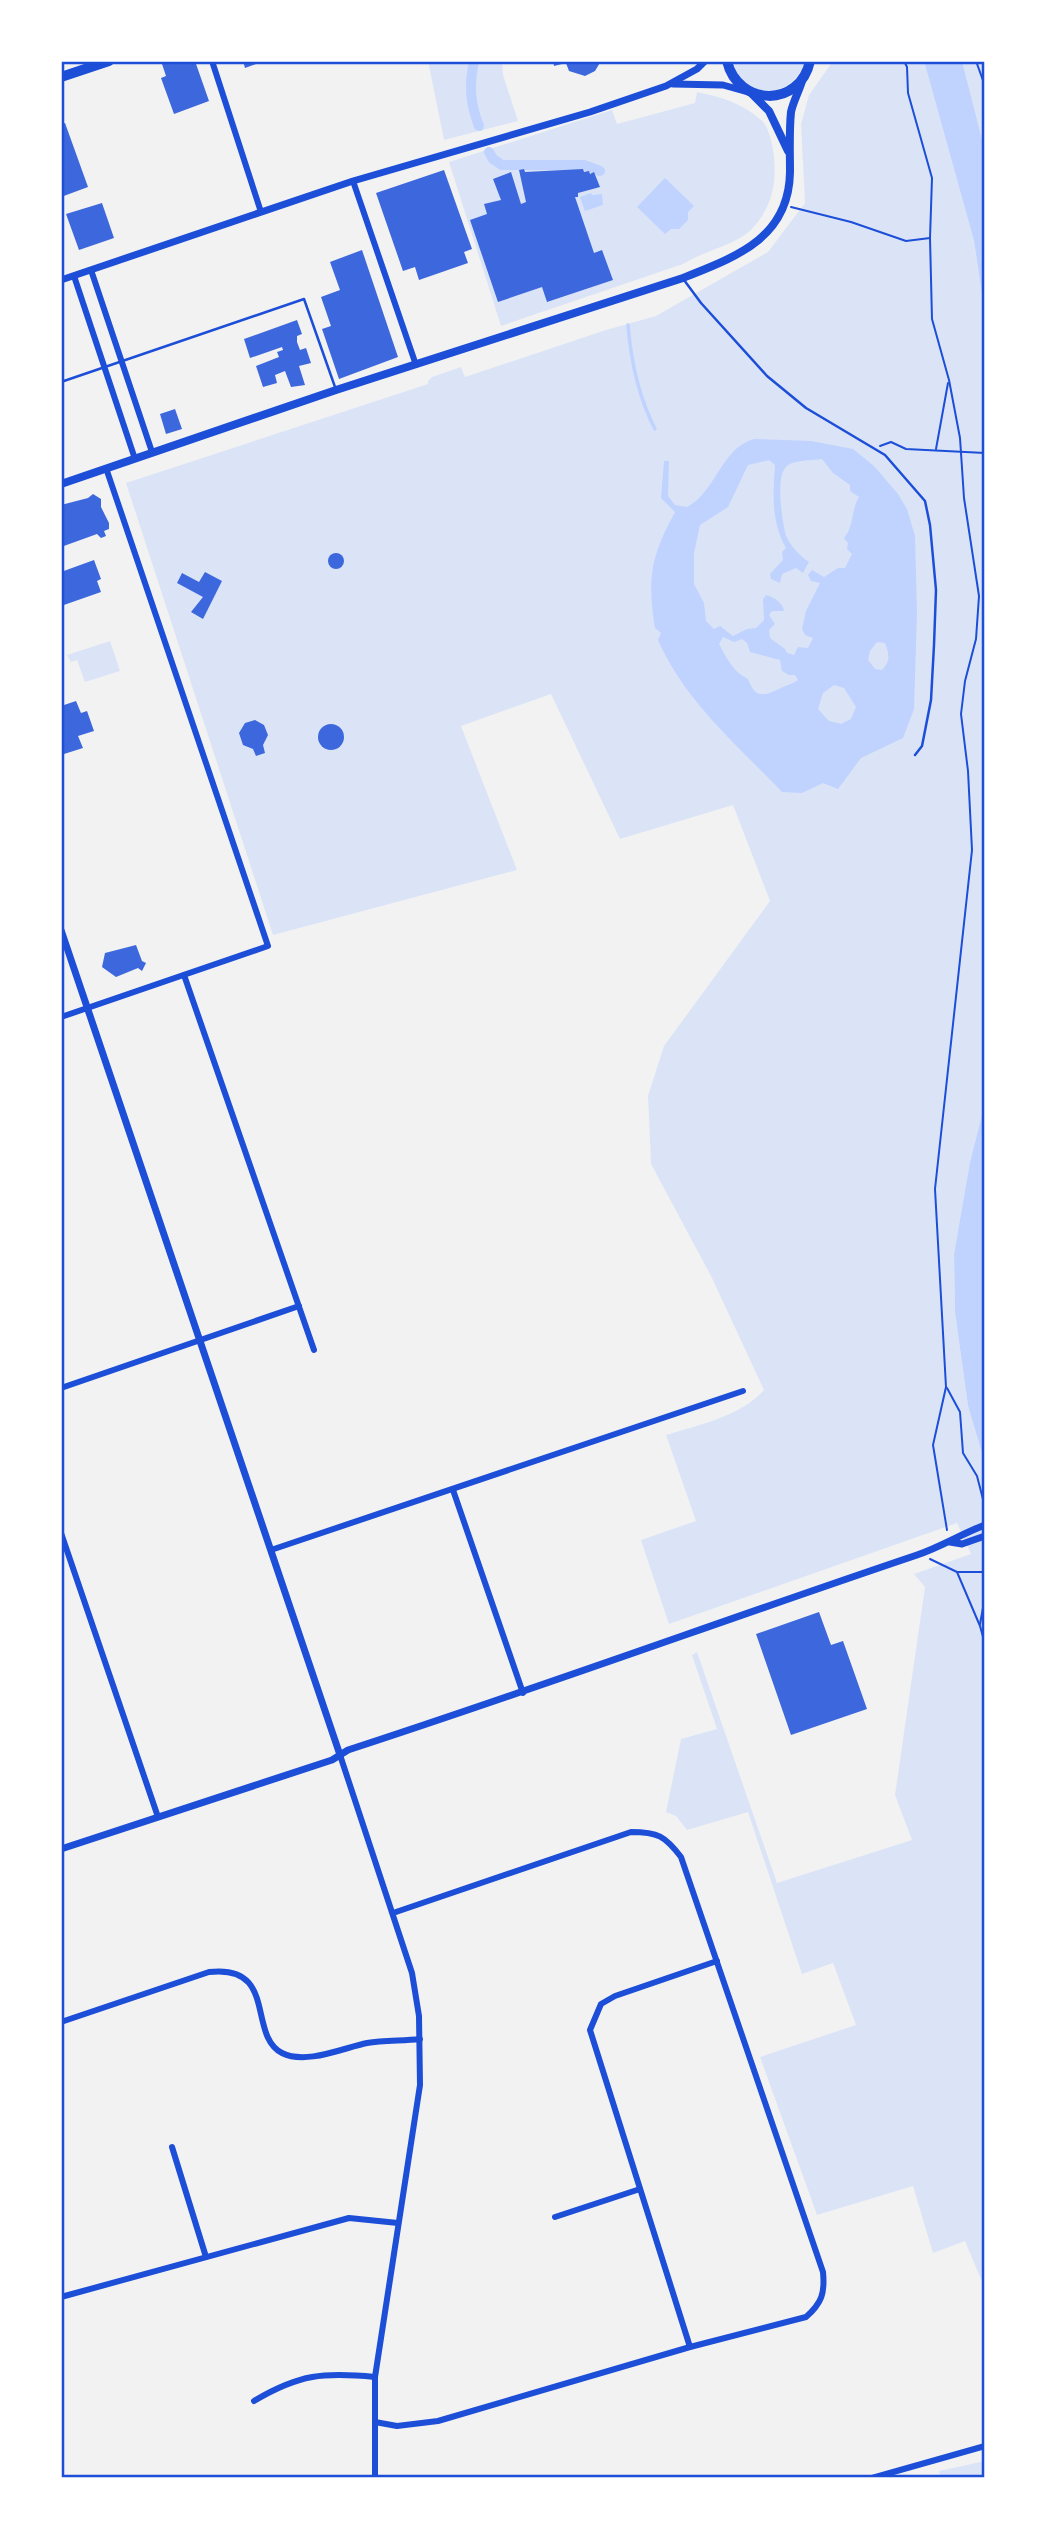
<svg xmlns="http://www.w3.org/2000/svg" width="1046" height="2539" viewBox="0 0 1046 2539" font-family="'PT Sans',sans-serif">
<rect width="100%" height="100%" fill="#f2f2f2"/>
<g fill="#dbe4f7">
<path d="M428 61H502L503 75 518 121 444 140Z"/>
<path d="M733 61H805C793 100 743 102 733 61Z"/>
<path d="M833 61H924L974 241 985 314V1103L970 1162 954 1254 955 1312 968 1406 985 1463V2289L965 2241 933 2253 913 2186 817 2215 760 2057 856 2025 833 1963 802 1974 748 1812 687 1830 676 1816 666 1812 681 1739 717 1729 692 1655 697 1652 777 1883 912 1840 895 1795 925 1587 914 1574 971 1554 957 1523 669 1624 641 1540 696 1521 666 1435C699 1425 741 1416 764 1390L711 1276 651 1164 648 1096 664 1046 770 901 733 805 620 839 551 694 461 726 517 870 273 935 126 483 428 384V381L432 377 461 367 465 377 606 330 656 316 768 252 805 203 801 124 809 95Z"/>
<path d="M962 61H985V151Z"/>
<path d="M697 92C721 97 742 103 761 120 768 126 770 136 772 144 778 176 775 205 751 230 735 245 704 251 683 264L501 326 449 162 612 110 617 124 695 103Z"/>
<path d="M110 641 120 671 85 682 77 660 71 662 67 655Z"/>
<path d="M985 2461V2478H940L939 2471Z"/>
</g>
<g fill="#bfd3fe" fill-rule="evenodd">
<path d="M924 61H962L985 151V314L974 241Z"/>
<path d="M665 178 694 206 688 212V220L679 229H671L665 234 637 207Z"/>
<path d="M591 193 592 195 602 194 603 205 585 211 580 197Z"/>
<path d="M754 439 811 441 853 449 874 466 898 494 907 509 915 536 917 613 914 709 903 738 861 758 838 789 823 783 802 793 782 792C737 745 684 700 658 640L661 633 655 628C647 578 651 556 675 512L661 498 664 461H669L668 496 675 505 687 507C716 492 721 448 754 439ZM822 459 833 473 850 485V491L859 497C851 509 854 527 844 538L848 543 847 549 852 554 845 568H838L824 577 812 570 808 575 811 581 820 583 806 611 802 629 805 635 813 638 808 648 798 647 794 655 787 653 785 649 770 638 769 630 775 624 769 615 772 611H784C783 603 774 597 766 595L763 599 764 620 756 628 747 629 733 636 720 626 714 629 706 621 704 603 694 584V553L700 525 728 507 748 465 769 460 775 465C773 494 771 522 786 548L782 552 783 560 770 574 771 579 780 583 782 574 796 568 803 573 809 562C800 556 787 543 785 532 782 518 776 480 785 468 792 459 812 461 822 459ZM723 637 734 642 742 639 747 643 750 652 780 660 782 671 789 675H795L798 680C792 684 787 685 783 687 766 695 756 701 748 679 734 673 726 657 719 644ZM877 642 885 643C889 654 891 661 882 670L875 669 868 660 870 651ZM834 685 844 688 856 707 851 719 841 724 829 721 818 709 823 693Z"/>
<path d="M985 1103 983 1282 985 1463 968 1406 955 1312 954 1254 970 1162Z"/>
</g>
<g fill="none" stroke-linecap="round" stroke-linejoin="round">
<path stroke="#bfd3fe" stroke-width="3.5" d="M628 325C631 362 638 396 655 429"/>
<g stroke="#bfd3fe" stroke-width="10">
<path d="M474 61C469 85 470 104 479 126"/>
<path d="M489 152 493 159 502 165H584L600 171"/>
</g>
</g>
<g fill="#3d67dc">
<path d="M161 61H195L209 101 174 114 161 78 166 76Z"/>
<path d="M243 61H262V62L245 68Z"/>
<path d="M553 61H601L595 71 585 76 569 71 566 63 554 66Z"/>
<path d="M65 123 88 187 61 197V124Z"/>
<path d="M524 169 525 172 583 169 584 172 589 171 590 174 594 172 600 187 578 193V197H575L594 253 602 250 613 280 547 302 542 287 498 302 470 220 487 214 484 204 501 200 493 179 511 172 521 204 526 202 519 170Z"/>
<path d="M444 170 472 249 464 252 468 263 419 280 415 267 403 271 376 193Z"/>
<path d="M102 203 114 238 79 250 66 214Z"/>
<path d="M362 250 398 357 339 379 322 329 331 326 321 297 340 290 330 262Z"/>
<path d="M297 320 302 334 297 336V342L300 350 306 348 311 363 299 366 305 385 291 387 285 371 275 375 277 383 263 387 256 366 279 357 277 352 283 350 282 347 250 358 244 339Z"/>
<path d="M175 409 182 429 166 434 160 414Z"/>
<path d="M93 494 101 499V507L109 523V529L104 531 106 536 101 538 97 534 61 547V505L88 498Z"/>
<circle cx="336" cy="561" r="8"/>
<path d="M94 560 101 579 97 581 101 592 61 606V572Z"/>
<path d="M205 572 222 581 203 619 191 612 203 597 177 583 182 573 199 582Z"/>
<path d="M76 701 81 713 87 711 94 731 78 736 83 748 64 754 61 746V706Z"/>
<path d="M255 720 264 725 268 735 263 745 265 753 256 756 253 749 243 745 239 733 245 723Z"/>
<circle cx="331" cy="737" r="13"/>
<path d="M136 945 142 961 146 963 142 971 138 968 116 977 102 967 105 953Z"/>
<path d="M819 1612 831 1645 843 1641 867 1709 791 1735 756 1634Z"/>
</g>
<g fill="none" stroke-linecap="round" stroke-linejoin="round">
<g stroke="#1d4ed8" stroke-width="2">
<path d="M904 61 907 67 908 93 932 178 930 238 932 319 949 380 960 438 964 498 979 596 976 639 965 681 961 714 968 771 972 850 935 1189 946 1387 933 1445 947 1530"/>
<path d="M976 61 985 86"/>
<path d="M791 207 851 222 906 241 930 238"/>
<path d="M880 446 891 442 906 449 985 453"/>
<path d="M936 449 948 383"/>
<path d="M947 1388 960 1412 963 1453 977 1476 985 1507"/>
<path d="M930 1559 957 1572H985"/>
<path d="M957 1572 980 1626 985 1644"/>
<path d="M980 1624 985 1597"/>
</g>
<g stroke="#1d4ed8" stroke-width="2.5">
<path d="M684 280 701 303 767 376 806 408 885 455 925 501 930 525 936 590 934 645 931 700 922 746 915 755"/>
<path d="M61 382 304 299 335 387"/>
</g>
<g stroke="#1d4ed8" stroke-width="6">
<path d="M212 61 261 212"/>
<path d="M353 181 416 365"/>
<path d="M91 270 152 452"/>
<path d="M74 276 135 459"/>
<path d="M184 975 314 1350"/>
<path d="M61 1017 268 946 106 468"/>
<path d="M61 1388 299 1306"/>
<path d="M453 1490 523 1693"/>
<path d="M61 1533 158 1817"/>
<path d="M271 1550 743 1391"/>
<path d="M340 1755 412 1973 419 2016 420 2085 375 2377V2478"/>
<path d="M61 2022 209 1972C278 1964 247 2035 282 2053 306 2065 343 2048 367 2043 384 2040 403 2041 420 2039"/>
<path d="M172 2147 206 2257"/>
<path d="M555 2217 640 2189"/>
<path d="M61 2297 349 2218 398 2223"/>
<path d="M690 2347 590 2030 601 2004 615 1996 717 1961"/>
<path d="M254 2401C299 2374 324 2372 375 2377"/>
<path d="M375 2422 397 2426 438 2421 690 2347 806 2317C822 2303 825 2293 823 2272L681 1857C665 1836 658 1832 631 1832L393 1913"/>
<path d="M872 2478 985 2446"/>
</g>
<g stroke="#1d4ed8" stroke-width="7">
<path d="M673 84 723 85 748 92"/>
<path d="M61 280 353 181 590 112 666 86 697 69 705 61"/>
<path d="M61 930 340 1755"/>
<path d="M950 1542 962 1544 985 1536"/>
<path d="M61 1849 332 1760 348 1750C539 1688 727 1619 917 1555 941 1547 961 1534 985 1525"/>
</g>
<g stroke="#1d4ed8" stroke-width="8">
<path d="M751 93 769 111 788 151"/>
<path d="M61 484 336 390 683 278C735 257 789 239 790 172 790 152 789 132 791 112 793 102 799 91 802 81"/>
</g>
<g stroke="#1d4ed8" stroke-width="10">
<path d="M727 61C738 107 800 108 810 61"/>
<path d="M61 77 109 61"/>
</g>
</g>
<rect width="1046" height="2539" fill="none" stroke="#ffffff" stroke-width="126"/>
<rect x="63" y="63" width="920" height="2413" fill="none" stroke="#1d4ed8" stroke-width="2.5"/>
</svg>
